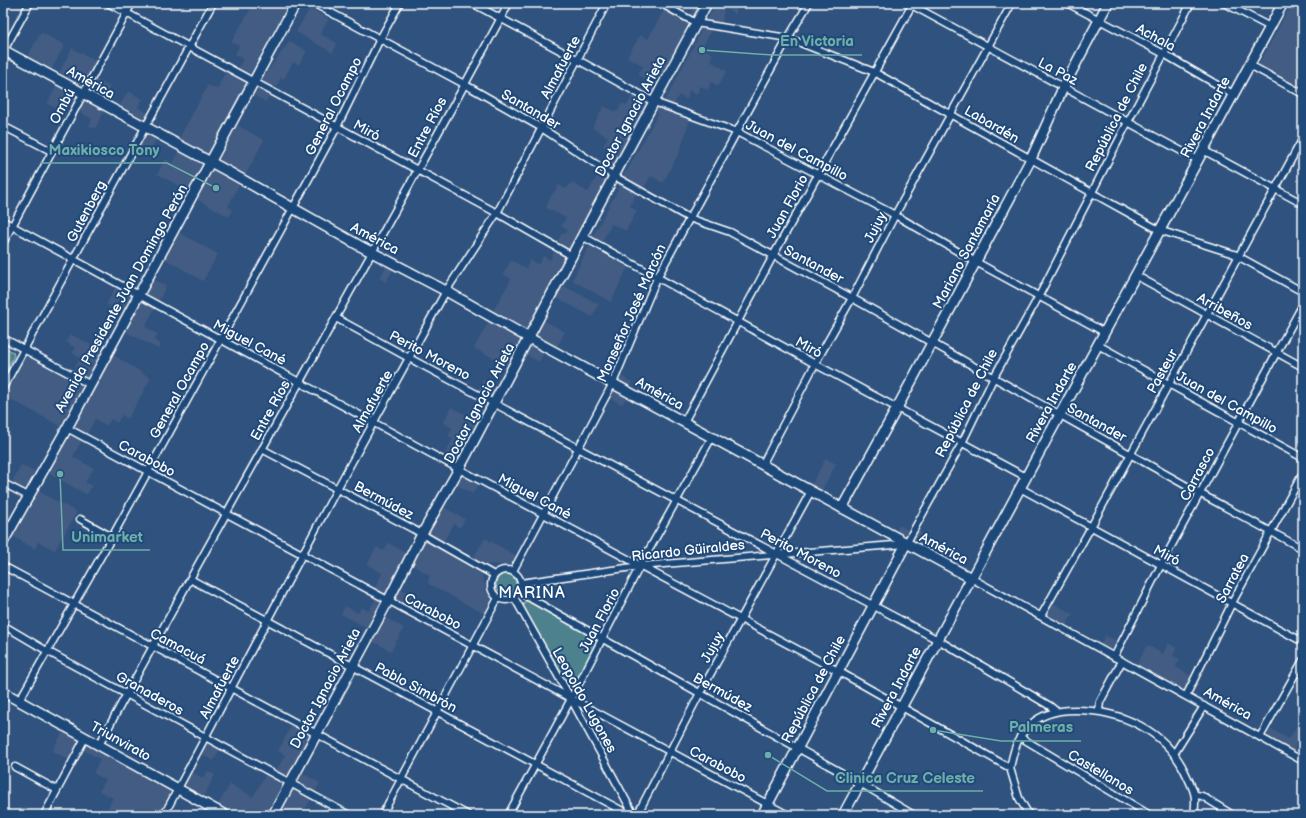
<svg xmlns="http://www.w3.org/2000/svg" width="1306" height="818" viewBox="0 0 1306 818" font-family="'Balsamiq Sans',sans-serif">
<rect width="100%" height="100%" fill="#2f527e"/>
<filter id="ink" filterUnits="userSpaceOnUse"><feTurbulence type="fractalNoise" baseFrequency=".025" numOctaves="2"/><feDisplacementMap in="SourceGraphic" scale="8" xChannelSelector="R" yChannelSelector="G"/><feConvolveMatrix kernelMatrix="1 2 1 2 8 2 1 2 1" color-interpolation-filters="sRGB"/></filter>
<g filter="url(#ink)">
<g fill="#425c83">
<path d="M254 3H260L267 7 269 3H290L251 72 247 75 237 70 243 59 235 54 239 46 231 42Z"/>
<path d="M691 3H706L696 16H695L690 14 694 5Z"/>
<path d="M716 3H746L745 10 737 5 736 15 724 7 722 25 706 23 705 19 707 20Z"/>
<path d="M1292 3H1303V91L1262 69 1259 64Z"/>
<path d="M665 8 693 23 653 97H651L645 93 651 82 638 75 643 66 627 57 640 35 648 39Z"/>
<path d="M311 9 329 19 320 34 337 43 333 53 296 32 308 11Z"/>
<path d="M703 28 712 29 702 48 712 53 711 61 727 71 718 86 711 82 708 90 700 86 697 95 689 90 687 100 679 95 673 107 662 102V100L665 101 700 33V29Z"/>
<path d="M41 32 65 45 50 72 26 59Z"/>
<path d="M290 41 307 51 299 65 293 62 284 79 281 78 275 89 265 84 263 80V77Z"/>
<path d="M72 48 98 62 83 89 57 76Z"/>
<path d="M7 56 12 59 6 70 3 69V58Z"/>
<path d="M226 70 243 79 246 86 209 153 206 156 177 142 208 85 217 89Z"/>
<path d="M95 79 110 87 103 100 90 93V89Z"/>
<path d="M58 83 77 95 78 99 74 106 63 100 57 109 47 104Z"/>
<path d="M259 89 270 94 266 102 252 95Z"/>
<path d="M128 91 143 99 138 107 148 113 144 121H141L118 109Z"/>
<path d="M634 92 649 102 612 170 602 164 610 150 603 146 608 137 592 128 604 106 617 112 622 103 627 105Z"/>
<path d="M86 100 105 110 95 129 89 126 92 119 78 111 82 103Z"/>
<path d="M657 109H661L690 119 680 151 663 183 651 176 644 188 626 178 623 173 626 172 658 114Z"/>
<path d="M237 125 264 140 244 178 219 162 220 157Z"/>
<path d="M149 133 157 138 147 157 135 150 144 134Z"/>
<path d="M180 150 199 160 202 164V167L189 191 157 174 165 159 173 163Z"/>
<path d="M216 170 240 183 228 207 233 210 229 217 196 199 211 171Z"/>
<path d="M600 171 607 175 609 179 572 249H568L556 243 562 233 565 234 567 230 561 226 566 218 546 208 549 199 559 185 566 189 571 182 588 192Z"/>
<path d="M618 183H621L637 192 630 206 637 211 626 231 612 224 601 243 592 237 591 233 594 234 619 187Z"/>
<path d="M178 232 218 254 203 281 165 259Z"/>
<path d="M589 246 628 267 611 302 572 280Z"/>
<path d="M556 249 565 255 566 258 528 329 522 330 492 313 511 279 503 274 511 260 526 268 530 260 539 264 543 256 550 260Z"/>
<path d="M388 263 395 267 386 282 379 278Z"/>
<path d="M153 279 166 286 158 303 148 298 146 295 147 292Z"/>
<path d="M562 285 599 304 592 317 555 297Z"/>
<path d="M116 286 129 293 130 295V300L123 313 106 304Z"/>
<path d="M143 302 155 308 145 327 158 334 154 340 161 344 158 349 124 331 139 304Z"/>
<path d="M490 319 522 339 508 366 474 348Z"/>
<path d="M543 320 565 332 556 349 537 338V332Z"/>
<path d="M70 334 103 351 87 379H85L72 373 80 358 72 353 75 348 66 342Z"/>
<path d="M533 344 546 350 539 362 525 354 530 345Z"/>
<path d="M112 354 151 378 128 419 122 415 117 423 111 419 107 426 95 419 86 436 75 429 74 424Z"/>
<path d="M27 357H30L79 383 81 386V389L60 426 4 396 24 359Z"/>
<path d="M621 376 633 383 630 389 620 383Z"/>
<path d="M483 380 496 387 491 396 489 397 478 391Z"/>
<path d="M617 389 628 394 622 405 610 398 614 391Z"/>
<path d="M478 396 487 402 488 407 457 462 453 463 443 457 453 439 448 436 452 428 443 423 451 407 467 415Z"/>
<path d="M73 436 82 440 73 457 94 468 85 482 92 486 87 495 47 472 67 437Z"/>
<path d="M826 458 836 464 821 492 810 487Z"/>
<path d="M21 465 35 472 26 488 22 490 11 484Z"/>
<path d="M460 475H463L479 483 473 494 454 484Z"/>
<path d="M36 490 77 512 55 550 38 542 35 549 12 536Z"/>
<path d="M442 506 465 519 460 528 454 524 444 541 431 534 429 530Z"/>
<path d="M899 525 910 531 905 537 904 535 896 532Z"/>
<path d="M917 530 935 540 929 552 912 542V538Z"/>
<path d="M485 538 517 556 512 564 511 565 487 564 473 558Z"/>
<path d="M422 542H427L482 574 486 590 492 601 486 615 427 583 430 576 411 564Z"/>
<path d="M388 543 407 553 386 594 384 595 374 590 382 573 367 565 376 547 384 551Z"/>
<path d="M398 587 419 598 412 610 395 601 394 599Z"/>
<path d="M376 598 381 602 380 604 367 628 341 614 345 606 358 613 361 607 369 611Z"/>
<path d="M1053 603 1073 614 1066 626 1050 618 1048 615 1049 611Z"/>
<path d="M383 616 404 628 391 651 370 640Z"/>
<path d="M1105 635 1118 642 1114 648 1107 649 1100 645Z"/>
<path d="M1168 643 1177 648 1173 656 1180 659 1176 667 1192 676 1186 687 1182 690H1180L1136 666 1147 645 1163 654Z"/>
<path d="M342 646 355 653 349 661 336 656Z"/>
<path d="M1301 718 1303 719V732L1293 751 1268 737V733L1271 729 1289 739Z"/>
<path d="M292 724 308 733 310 737 289 776 285 778 275 773 285 755 278 751Z"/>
<path d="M64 730 79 739 80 742 71 761 52 751Z"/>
<path d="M207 743 220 749 214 761 199 753 203 745Z"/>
<path d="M88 744 172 791 160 815H104L113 798 99 791 106 780 93 773 100 759 83 750Z"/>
<path d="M190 771 203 778 208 771 215 775 203 798 184 787 183 785Z"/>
<path d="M299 771 320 783 314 794 296 784 295 781Z"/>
<path d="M266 773 279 780 282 786 281 789 267 815H233L217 807 230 784 253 797Z"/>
<path d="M294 790 311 799 302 815H276L290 791Z"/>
</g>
<g fill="#4e818d" stroke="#a6c0c6">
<path d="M3 346 13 352 14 356 3 377Z"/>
<circle cx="506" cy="584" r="10"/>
<path d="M527 601H531L597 641 572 692 523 606 524 602Z"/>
</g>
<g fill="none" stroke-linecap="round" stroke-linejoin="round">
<defs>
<g id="street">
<path d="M108 3 497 213 572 256"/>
<path d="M313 3 464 84 540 127 614 176 689 218 730 232 852 298 1201 494 1303 549"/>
<path d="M472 3 578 60 654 102 737 132 895 215 976 262 1104 332"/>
<path d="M660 3 696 23 788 38 874 72 1159 230 1234 254 1303 292"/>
<path d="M908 3 1198 160"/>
<path d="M1067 3 1164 54 1233 94"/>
<path d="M1224 3 1270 27"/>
<path d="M3 52 30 3"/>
<path d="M1250 65 1303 94"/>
<path d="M3 126 51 151"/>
<path d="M1203 150 1303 204"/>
<path d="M3 221 459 469 838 671 1010 768 1019 798 1029 815"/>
<path d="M582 236 815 364 1026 477"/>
<path d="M3 243 132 3"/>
<path d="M1135 275 1303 367"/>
<path d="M336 318 409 358 938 640 1050 706 1056 711"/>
<path d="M3 338 89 384"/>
<path d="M1098 345 1303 458"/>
<path d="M3 388 213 3"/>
<path d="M684 422 773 256 913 3"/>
<path d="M67 428 788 815"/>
<path d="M262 449 413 529 494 575"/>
<path d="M762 465 815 364 852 298 895 215 1012 3"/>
<path d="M3 483 28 496"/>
<path d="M1020 488 1303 642"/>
<path d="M80 519 112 537"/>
<path d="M3 566 468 815"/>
<circle cx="506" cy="585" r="15"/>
<path d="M513 571 613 383 657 278 788 38 809 3"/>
<path d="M971 578 1303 761"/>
<path d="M190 579 630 815"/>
<path d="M521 583 640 566 906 544 962 443 994 377 1039 296 1128 122 1191 3"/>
<path d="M519 592 860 783 914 815"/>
<path d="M514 597 571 699 634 815"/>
<path d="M1041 616 1091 527 1303 138"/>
<path d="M3 625 47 651 349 815"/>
<path d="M1114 657 1161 565 1303 304"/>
<path d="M1186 696 1232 603 1303 473"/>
<path d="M19 701 112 537 293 208 337 127 380 39 400 3"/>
<path d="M1099 711 1100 702 1122 661"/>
<path d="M1020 737 1150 815"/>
<path d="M1260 737 1303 660"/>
<path d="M99 745C233 497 375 252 509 3"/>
<path d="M1174 754 1204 706"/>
<path d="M15 767 57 790"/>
<path d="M1010 768C1013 754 1016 740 1026 729 1038 715 1057 710 1075 710 1120 710 1165 730 1185 772 1194 791 1197 794 1194 815"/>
<path d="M1196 795 1202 796 1233 815"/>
<path d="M44 815 85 738"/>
<path d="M164 815 337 489 409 358 446 291 497 213 607 3"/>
<path d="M382 815 498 598"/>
<path d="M508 815 571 699 640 566 712 437"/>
<path d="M637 815 700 693 811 491"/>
</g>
<g id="secondary">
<path d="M3 50 229 172 360 246 446 291 529 338 971 578"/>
<path d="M842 508 897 408 1031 159 1063 88 1108 3"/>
<path d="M3 542 67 428 296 3"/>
<path d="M3 692 225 815"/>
<path d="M273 815 388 601 422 534 459 469 614 176 707 3"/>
<path d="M762 815 906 544"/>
<path d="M843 815 1283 3"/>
</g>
</defs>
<use href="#street" stroke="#fff" stroke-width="9"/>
<use href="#secondary" stroke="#fff" stroke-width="12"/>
<use href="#street" stroke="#1f4a7a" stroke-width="6"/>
<use href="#secondary" stroke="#1f4a7a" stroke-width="9"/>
</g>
</g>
<g text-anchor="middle" stroke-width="4" stroke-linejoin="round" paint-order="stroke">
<g font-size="14" fill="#fff" stroke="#1f4a7a">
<text transform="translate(1156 37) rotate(28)" y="5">Achala</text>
<text transform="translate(560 67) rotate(-62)" y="5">Almafuerte</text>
<text transform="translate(1058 71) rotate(28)" y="5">La Paz</text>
<text transform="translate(91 82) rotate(29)" y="5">América</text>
<text transform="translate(62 106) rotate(-62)" y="5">Ombú</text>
<text transform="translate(333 106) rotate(-63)" y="5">General Ocampo</text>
<text transform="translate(531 109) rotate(30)" y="5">Santander</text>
<text transform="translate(630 116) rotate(-62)" y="5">Doctor Ignacio Arieta</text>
<text transform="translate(1116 117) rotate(-63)" y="5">República de Chile</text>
<text transform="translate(1205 117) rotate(-62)" y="5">Rivera Indarte</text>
<text transform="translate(992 124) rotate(30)" y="5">Labardén</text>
<text transform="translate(427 127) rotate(-62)" y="5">Entre Ríos</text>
<text transform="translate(367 130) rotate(29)" y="5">Miró</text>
<text transform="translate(797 150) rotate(28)" y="5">Juan del Campillo</text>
<text transform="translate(787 206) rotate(-61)" y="5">Juan Florio</text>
<text transform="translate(86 211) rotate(-62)" y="5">Gutenberg</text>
<text transform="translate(875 227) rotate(-63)" y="5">Jujuy</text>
<text transform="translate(375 238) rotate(28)" y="5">América</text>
<text transform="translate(966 251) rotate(-62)" y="5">Mariano Santamaría</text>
<text transform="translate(814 264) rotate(28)" y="5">Santander</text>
<text transform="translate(121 298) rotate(-61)" y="5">Avenida Presidente Juan Domingo Perón</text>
<text transform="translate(1225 311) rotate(29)" y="5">Arribeños</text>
<text transform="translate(631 313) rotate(-66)" y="5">Monseñor José Marcón</text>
<text transform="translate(250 342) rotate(28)" y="5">Miguel Cané</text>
<text transform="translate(809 347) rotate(29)" y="5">Miró</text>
<text transform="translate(430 355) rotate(28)" y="5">Perito Moreno</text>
<text transform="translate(1162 371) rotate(-61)" y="5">Pasteur</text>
<text transform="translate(179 390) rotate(-61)" y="5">General Ocampo</text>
<text transform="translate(660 393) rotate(29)" y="5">América</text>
<text transform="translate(372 401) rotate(-61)" y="5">Almafuerte</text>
<text transform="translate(1051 402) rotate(-61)" y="5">Rivera Indarte</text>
<text transform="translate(1227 402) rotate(29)" y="5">Juan del Campillo</text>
<text transform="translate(479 403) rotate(-62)" y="5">Doctor Ignacio Arieta</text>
<text transform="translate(966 403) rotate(-63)" y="5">República de Chile</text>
<text transform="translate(270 410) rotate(-61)" y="5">Entre Ríos</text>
<text transform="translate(1097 422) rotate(29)" y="5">Santander</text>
<text transform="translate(147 458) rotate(28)" y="5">Carabobo</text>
<text transform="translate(1197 474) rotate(-62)" y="5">Carrasco</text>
<text transform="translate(535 496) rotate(28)" y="5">Miguel Cané</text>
<text transform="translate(384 500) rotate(28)" y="5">Bermúdez</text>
<text transform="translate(944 548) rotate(28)" y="5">América</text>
<text transform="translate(688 550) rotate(-6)" y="5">Ricardo Güiraldes</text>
<text transform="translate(801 553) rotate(28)" y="5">Perito Moreno</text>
<text transform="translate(1167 555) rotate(28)" y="5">Miró</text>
<text transform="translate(1232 578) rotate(-62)" y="5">Sarratea</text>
<text transform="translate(433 611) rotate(28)" y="5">Carabobo</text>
<text transform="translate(599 620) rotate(-62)" y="5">Juan Florio</text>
<text transform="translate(178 646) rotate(28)" y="5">Camacuá</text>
<text transform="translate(712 647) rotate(-61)" y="5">Jujuy</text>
<text transform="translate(219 687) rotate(-62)" y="5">Almafuerte</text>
<text transform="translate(416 687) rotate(28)" y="5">Pablo Simbrón</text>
<text transform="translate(896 687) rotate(-62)" y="5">Rivera Indarte</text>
<text transform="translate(325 688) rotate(-62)" y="5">Doctor Ignacio Arieta</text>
<text transform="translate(813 689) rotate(-62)" y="5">República de Chile</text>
<text transform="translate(723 692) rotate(29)" y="5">Bermúdez</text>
<text transform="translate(150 693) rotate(29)" y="5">Granaderos</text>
<text transform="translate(585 700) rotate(61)" y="5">Leopoldo Lugones</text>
<text transform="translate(1228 703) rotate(29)" y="5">América</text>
<text transform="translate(121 741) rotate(29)" y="5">Triunvirato</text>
<text transform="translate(718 764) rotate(28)" y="5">Carabobo</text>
<text transform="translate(1101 772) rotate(31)" y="5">Castellanos</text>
</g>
<g font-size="16" letter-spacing="1" fill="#fff" stroke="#1f4a7a">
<text x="532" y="598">MARINA</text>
</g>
</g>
<path fill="none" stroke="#6fada8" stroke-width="1.5" d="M702 50L772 55H862M216 188L167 163H41M60 474L63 550H150M933 730L1001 741H1081M768 755L827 791H983"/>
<g fill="#6fada8" stroke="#1f4a7a" stroke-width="1.5">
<circle cx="702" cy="50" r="4"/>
<circle cx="216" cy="188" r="4"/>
<circle cx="60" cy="474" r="4"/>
<circle cx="933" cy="730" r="4"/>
<circle cx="768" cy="755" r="4"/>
</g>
<g font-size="15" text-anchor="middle" font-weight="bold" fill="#6fada8" stroke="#1f4a7a" stroke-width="4" stroke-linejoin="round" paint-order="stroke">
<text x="817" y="46">En Victoria</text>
<text x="104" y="155">Maxikiosco Tony</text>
<text x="107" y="542">Unimarket</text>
<text x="1041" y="732">Palmeras</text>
<text x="905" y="783">Clinica Cruz Celeste</text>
</g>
<rect width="1306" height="818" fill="none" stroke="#1f4a7a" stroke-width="16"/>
<rect x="8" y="8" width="1290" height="802" fill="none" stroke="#fff" stroke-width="1.5" filter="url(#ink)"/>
</svg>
